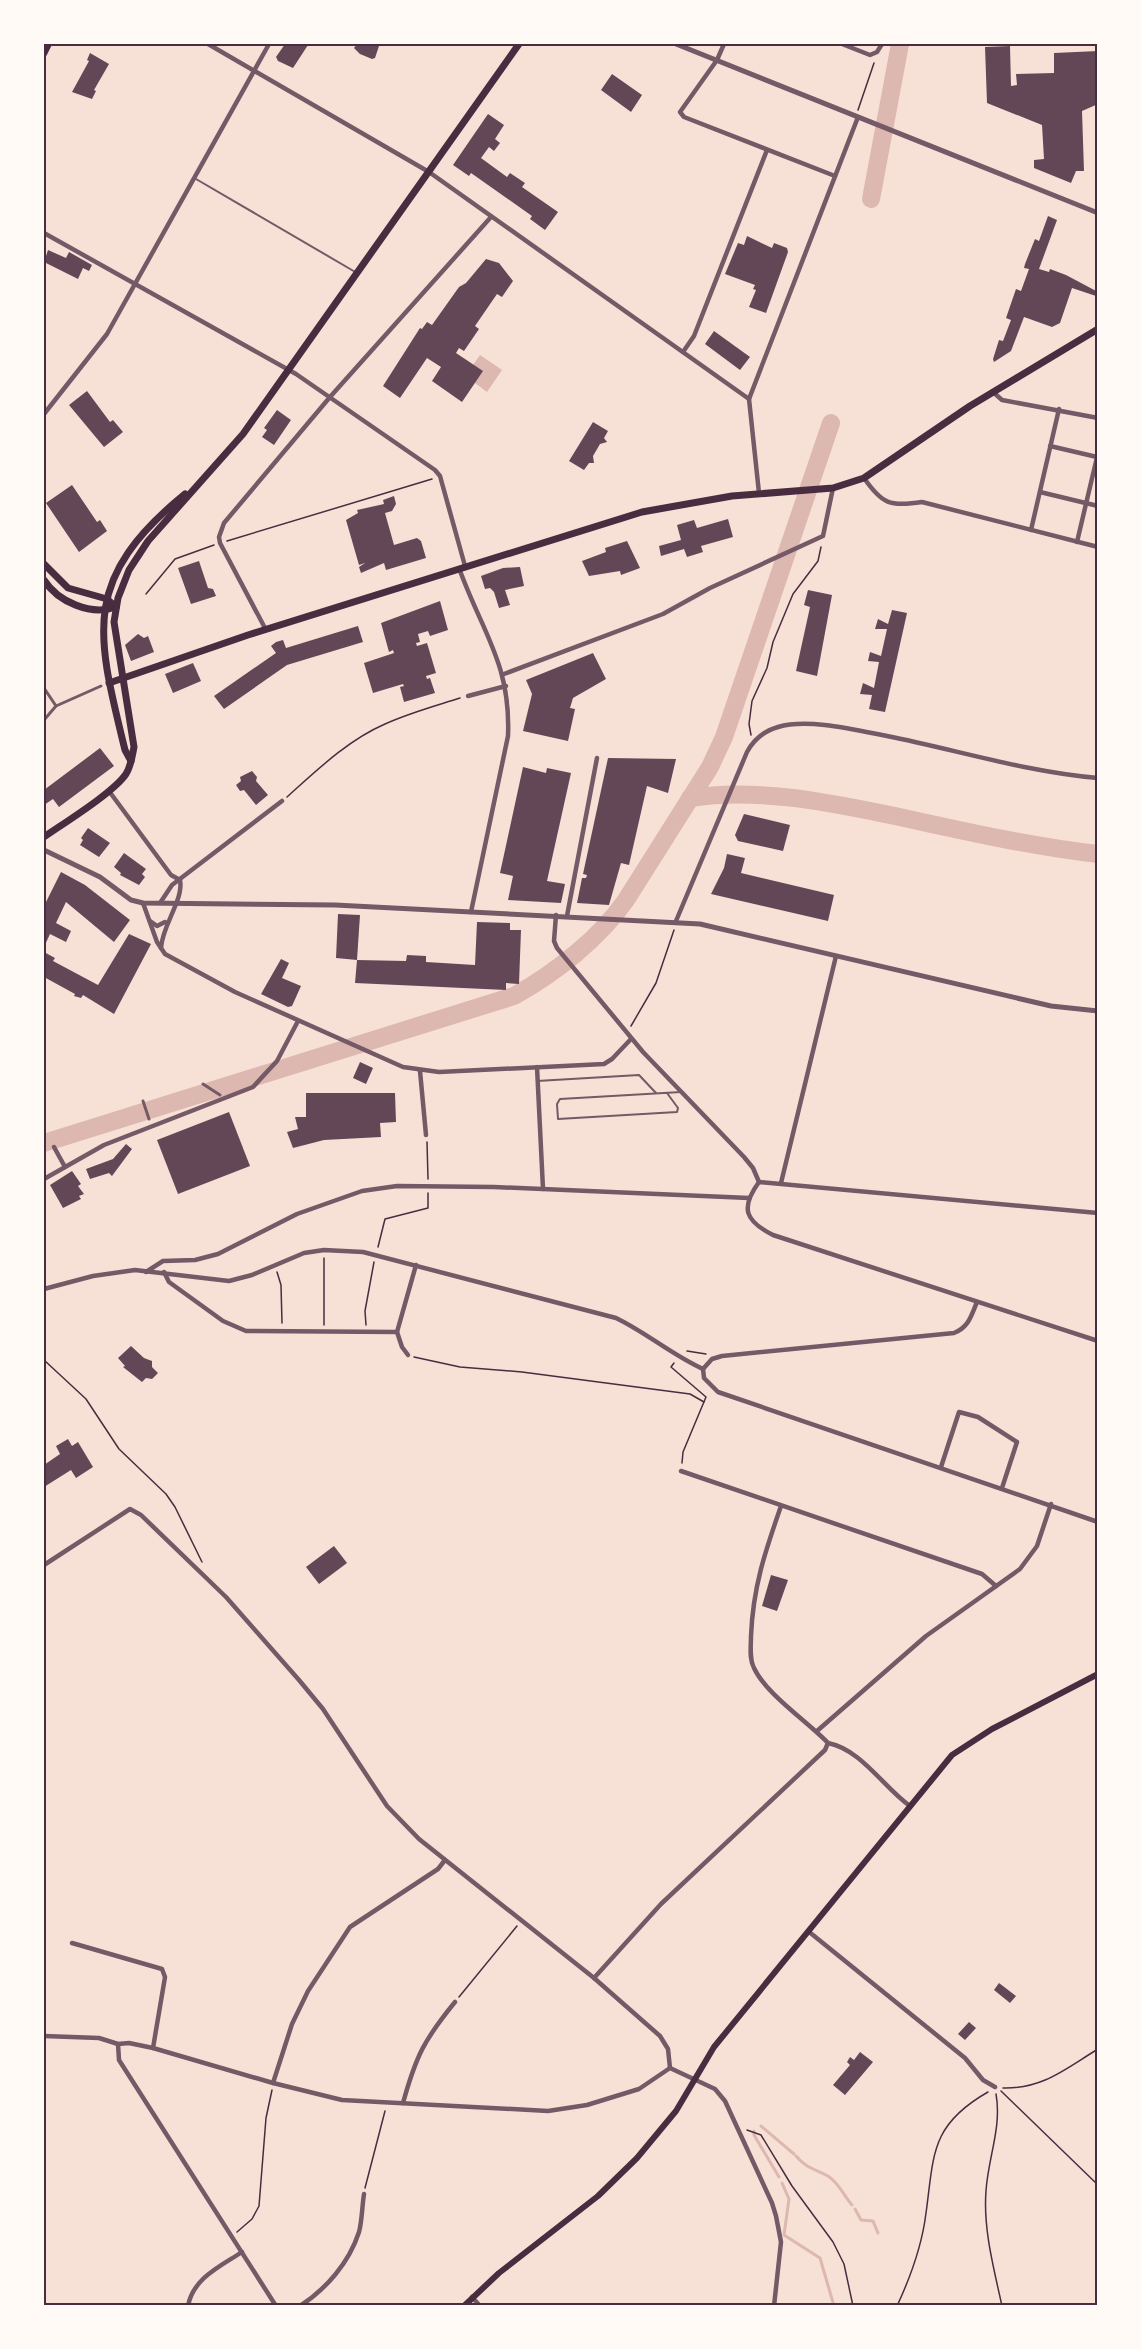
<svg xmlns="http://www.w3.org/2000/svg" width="1141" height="2349" viewBox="0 0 1141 2349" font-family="'Crimson Pro',serif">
<rect width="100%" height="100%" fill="#f7e1d7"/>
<path fill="#dcb8b0" d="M480 355 502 370 487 392 475 383 473 365Z"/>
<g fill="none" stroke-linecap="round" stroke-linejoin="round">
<g stroke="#dcb8b0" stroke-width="3">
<path d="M761 2126 794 2154"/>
<path d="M754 2131V2135L779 2177"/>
<path d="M796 2156C806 2168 815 2169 828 2176 839 2183 844 2196 852 2205"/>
<path d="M782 2183 789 2199 784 2235 820 2258 834 2306"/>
<path d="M855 2209 861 2220 873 2221 878 2233"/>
</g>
<g stroke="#dcb8b0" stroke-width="18">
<path d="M871 199 900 44"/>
<path d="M690 798C755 788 822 801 885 814 956 829 1026 846 1098 854"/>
<path d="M44 1143 514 996C555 973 599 939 626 900L710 767 724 737 831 423"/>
</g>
</g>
<g fill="#644757">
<path d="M285 44 308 45 293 68 278 61 276 57Z"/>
<path d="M357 44H386V45L379 46 375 58 372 59 360 54 354 48Z"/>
<path d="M1010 46 1011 86 1017 85 1016 74 1054 73V53L1098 51V104L1082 111 1084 171H1076L1071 183 1034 168V160L1044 159 1042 125 987 103 985 47Z"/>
<path d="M90 53 109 64 94 90 96 91 92 99 72 92 89 61 87 60Z"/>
<path d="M612 74 642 95 631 112 601 90Z"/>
<path d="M488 114 504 125 495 139 500 143 494 151 489 147 481 158 507 177 510 173 525 183 522 187 558 212 545 230 530 219 532 216 471 173 469 176 453 165Z"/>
<path d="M1048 216 1057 220 1039 269 1049 272 1050 269 1066 275 1098 292 1096 296 1072 288 1060 323 1052 327 1024 317 1011 351 994 362 993 359 999 340 1003 341 1011 320 1006 318 1016 289 1021 291 1029 269 1024 268 1025 264 1035 239 1039 241Z"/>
<path d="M747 236 772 248 774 243 787 248 788 252 766 313 749 307 756 290 753 289 755 285 725 274 738 243 744 245Z"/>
<path d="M48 250 66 258 69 252 92 265 89 271 83 268 78 279 44 262Z"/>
<path d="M486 259 499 263 513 281 502 297 497 294 475 326 479 329 464 351 459 348 456 353 483 371 462 402 432 381 441 367 427 358 400 398 383 386 420 328 422 329 427 322 432 325 459 287 466 283Z"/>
<path d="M714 331 750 357 740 370 705 344Z"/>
<path d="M87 391 110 422 113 420 123 432 104 447 69 405Z"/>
<path d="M277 410 291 420 274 445 262 437 267 430 264 428Z"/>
<path d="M593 422 608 431 604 438 607 442 600 444 593 456 594 463H589L584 470 569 461Z"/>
<path d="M72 485 97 522 100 520 107 531 79 552 46 503Z"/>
<path d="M394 496 396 504 392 511 385 513 394 545 417 538 421 541 426 558 386 570 384 563 361 573 359 567 365 563 359 565 346 520 358 513 357 510 384 504 383 500Z"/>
<path d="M728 519 733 537 701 546 703 552 687 557 684 549 661 556 659 546 681 540 677 525 694 520 697 528Z"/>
<path d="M627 541 640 568 621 575 620 571 589 576 582 561 606 552 605 548Z"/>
<path d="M199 561 208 588 213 589 216 596 191 604 178 568Z"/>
<path d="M520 567 524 586 505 590 510 605 499 608 494 592 490 588 485 589 481 576 503 568Z"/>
<path d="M808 590 832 595 817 676 796 671 810 607 804 605Z"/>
<path d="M440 601 448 630 430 636 428 631 418 634 420 642 416 643 417 646 427 643 436 673 426 676 427 679 430 678 435 693 404 702 400 687 404 686 403 684 373 693 364 663 394 653 393 650 389 652 381 623Z"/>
<path d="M892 610 907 613 885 712 869 709 872 695 860 694 863 683 874 688 879 662 868 661 870 652 881 656 887 629H875L878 619 888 624Z"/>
<path d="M358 626 363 642 287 665 224 709 214 696 276 653 271 646 276 642 283 640 286 648Z"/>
<path d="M138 634 144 638 148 636 154 652 131 661 125 645Z"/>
<path d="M593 653 606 679 573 698 570 708 575 709 568 741 523 731 532 694 526 680Z"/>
<path d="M193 663 201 681 173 693 165 674Z"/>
<path d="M100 748 114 766 59 807 53 799 44 805V790Z"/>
<path d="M608 758 676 759 668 793 647 786 629 865 621 863 609 905 577 903 582 878H586L587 875 583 874Z"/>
<path d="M523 767 546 773 547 768 571 773 547 881 565 884 561 903 508 900 513 876 500 873Z"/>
<path d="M252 771 257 777 256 781 268 795 256 805 244 790 240 791 236 785 241 781 240 777Z"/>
<path d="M744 814 790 825 783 851 738 841 735 835Z"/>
<path d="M88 828 110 843 99 857 80 845 83 840 81 838Z"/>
<path d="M124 853 146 869 142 874 145 877 139 885 120 875 121 873 114 867Z"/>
<path d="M727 854 745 858 741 873 834 895 828 921 711 894 724 868Z"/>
<path d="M61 872 85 885 130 920 114 942 66 902 56 923 71 931 66 942 50 934 44 947V906Z"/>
<path d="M338 914 360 915 357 960 336 958Z"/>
<path d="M477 922 510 923V930H521L519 984 506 983V990L355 983 357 960 406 961 407 955 426 956V962L475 965Z"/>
<path d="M129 934 151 944 114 1014 83 995 81 998 74 996 75 994 44 977V952L55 958 53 961 98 985Z"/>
<path d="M281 959 289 963 282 978 301 986 292 1006 288 1007 261 994Z"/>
<path d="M360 1062 373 1068 366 1084 353 1078Z"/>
<path d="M306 1093H395L396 1122 380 1123 381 1137 324 1140 293 1148 287 1132 298 1129 295 1117H306Z"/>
<path d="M229 1112 250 1166 178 1194 157 1140Z"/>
<path d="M126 1144 132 1149 112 1176 109 1173 90 1179 86 1169 113 1159Z"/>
<path d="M72 1171 81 1184 78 1186 84 1194 79 1196 81 1199 63 1208 50 1185Z"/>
<path d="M131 1346 144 1358 152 1361V1367L158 1373 152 1379 146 1378 142 1382 123 1367 125 1366 118 1358Z"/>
<path d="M68 1439 72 1446 78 1442 93 1467 76 1478 71 1470 44 1487V1465L60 1454 56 1446Z"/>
<path d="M334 1546 347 1563 319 1584 306 1567Z"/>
<path d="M771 1575 788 1580 777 1611 762 1606Z"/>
<path d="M999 1983 1016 1996 1010 2003 994 1990Z"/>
<path d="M969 2022 976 2028 965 2040 958 2034Z"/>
<path d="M860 2052 873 2062 845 2095 833 2085 850 2065 847 2062 850 2057 854 2060Z"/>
</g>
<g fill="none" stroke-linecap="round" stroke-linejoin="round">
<g stroke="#4a2c40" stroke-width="1.5">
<path d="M858 110 874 63"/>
<path d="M227 541 432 479"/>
<path d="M146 594 175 559 214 545"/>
<path d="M751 735 749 724 752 701 767 668 773 642 793 594 818 561 821 547"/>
<path d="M287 797C317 770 348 740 385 724 409 713 435 706 460 698"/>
<path d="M631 1026 656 983 674 930"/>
<path d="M427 1142 428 1179"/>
<path d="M378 1247 385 1219 428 1208V1193"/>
<path d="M277 1272 281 1285 282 1323"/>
<path d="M324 1325V1258"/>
<path d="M366 1325 365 1311 374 1262"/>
<path d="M687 1351 706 1354"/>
<path d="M414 1357 460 1367 522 1372 690 1394 704 1402"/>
<path d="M44 1360 86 1399 119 1449 166 1494 175 1507 202 1562"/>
<path d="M674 1363 671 1367 706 1397 683 1452 682 1463"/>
<path d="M459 1997 517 1926"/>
<path d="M1003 2088C1043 2089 1065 2069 1098 2049"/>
<path d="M1001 2091 1098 2185"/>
<path d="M996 2094C1002 2127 988 2158 986 2191 983 2229 994 2269 1002 2306"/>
<path d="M747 2130 761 2135 792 2186 833 2242 844 2264 853 2306"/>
<path d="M365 2188 385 2111"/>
<path d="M237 2232 252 2219 259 2206 266 2118 272 2090"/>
<path d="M897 2306C911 2276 922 2246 926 2213 934 2155 930 2125 988 2092"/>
</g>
<g stroke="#755966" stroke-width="2">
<path d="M196 179 357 273"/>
<path d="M537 1081 639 1075 656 1093"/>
<path d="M667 1093 678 1108 677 1112 558 1119 557 1104 560 1099 681 1092"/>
</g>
<g stroke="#755966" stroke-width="3">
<path d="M44 688 56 706"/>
<path d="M44 720 56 706 101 686"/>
<path d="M203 1084 220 1095"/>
<path d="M143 1101 149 1119"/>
</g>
<g stroke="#755966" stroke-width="4.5">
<path d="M208 44 429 172 749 399"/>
<path d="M724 44 717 60 680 112 684 117 835 176"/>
<path d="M842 44 870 55 877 52 882 44"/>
<path d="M44 233 296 374 435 470 440 476 465 566"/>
<path d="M683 352 694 336 767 150"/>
<path d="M993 392 1002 400 1098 418"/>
<path d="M44 414 107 334 269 44"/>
<path d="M1050 446 1097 457"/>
<path d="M864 478C882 504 890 507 922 502L1098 547"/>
<path d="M1040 492 1098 506"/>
<path d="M759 493 749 399 858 117"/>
<path d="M1031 530 1059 409"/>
<path d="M1077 542 1098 453"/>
<path d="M459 568C482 632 511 664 508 736L471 912"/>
<path d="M266 630 220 543 219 537 224 523 330 397 491 217"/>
<path d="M504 674 663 614 710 588 823 536 833 488"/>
<path d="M468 696 506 686"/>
<path d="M109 791 171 875 180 880"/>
<path d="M143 903 157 942 165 954 235 992 403 1067 439 1072 604 1064 612 1059 631 1039"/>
<path d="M160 903 172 885 282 801"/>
<path d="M556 915 554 941 557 948 643 1052 744 1157 753 1168 759 1182"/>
<path d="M567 916 597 758"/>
<path d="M150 921 157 926 165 922"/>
<path d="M676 921 747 752C754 739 764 731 778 727 808 718 856 730 887 736 957 750 1027 772 1098 778"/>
<path d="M161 948C162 925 184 900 180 880"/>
<path d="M537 1067 543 1189"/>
<path d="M420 1071 426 1135"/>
<path d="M54 1147 65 1167"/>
<path d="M44 1179 104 1145 253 1087 277 1061 298 1021"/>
<path d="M781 1183 836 956"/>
<path d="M1098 1213 759 1182C740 1208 745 1221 773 1235L1098 1341"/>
<path d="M146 1272 163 1261 195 1260 218 1254 297 1214 362 1191 397 1186 494 1187 749 1198"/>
<path d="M164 1272 169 1282 223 1321 246 1331 397 1332"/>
<path d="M44 1289 93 1276 135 1270 229 1281 252 1275 304 1253 324 1250 363 1252 616 1318C647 1333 672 1355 703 1369"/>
<path d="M397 1332 416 1265"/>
<path d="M397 1332 402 1347 408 1355"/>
<path d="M703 1369 704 1378 718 1392 1098 1522"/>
<path d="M703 1369 712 1359 722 1356 954 1333C969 1327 971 1316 977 1302"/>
<path d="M941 1467 959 1412 978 1417 1017 1442 1002 1488"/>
<path d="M681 1471 982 1574 996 1586"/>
<path d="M44 1565 130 1509 141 1515 226 1597 299 1680 323 1709 387 1806 419 1839 594 1978 660 2036 668 2049 670 2068"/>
<path d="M817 1731 926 1636 1020 1569 1037 1546 1051 1504"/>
<path d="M828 1743C862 1750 883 1787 910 1806"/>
<path d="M808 1931 965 2058 983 2080 995 2087"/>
<path d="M72 1943 162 1969 165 1977 153 2048"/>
<path d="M594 1978 661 1904 825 1750 828 1743C808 1722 766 1694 754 1668 749 1659 751 1647 751 1636 753 1587 765 1552 781 1506"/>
<path d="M44 2036 99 2038 118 2044 129 2043 153 2048 273 2083 342 2100 548 2111 587 2105 639 2089 670 2068"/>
<path d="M118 2044 119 2060 276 2306"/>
<path d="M670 2068 715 2089 725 2101 772 2203 776 2216 781 2242 774 2306"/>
<path d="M273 2083 292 2024 308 1991 350 1927 438 1869 445 1860"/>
<path d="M403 2103C416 2056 424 2040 455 2002"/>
<path d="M472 2297 480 2306"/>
<path d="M188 2306C193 2278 221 2266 242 2252"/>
<path d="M300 2306C326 2289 349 2263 359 2232 362 2221 362 2207 364 2194"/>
</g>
<g stroke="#755966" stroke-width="5">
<path d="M676 44 1098 213"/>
<path d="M44 850 100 877 131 900 143 903 335 905 700 924 1051 1006 1098 1011"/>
</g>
<g stroke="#4a2c40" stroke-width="6">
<path d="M44 54 49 44"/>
<path d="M464 2306 499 2273 598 2196 637 2158 676 2111 714 2047 952 1755 992 1729 1098 1674"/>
</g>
<g stroke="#4a2c40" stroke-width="7">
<path d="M44 564 68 588 107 599 116 607"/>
<path d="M44 580C58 602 91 616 116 607"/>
<path d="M109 683 248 635 642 512 732 496 833 488 864 478 970 406 1098 329"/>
<path d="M131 761 125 750C96 632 81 579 185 494"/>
<path d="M44 837C64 823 113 793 126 774 131 766 132 757 134 747L114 622 118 598 129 570 148 541 243 434 519 44"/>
</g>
</g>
<rect width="1141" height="2349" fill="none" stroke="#fffaf5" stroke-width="90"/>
<rect x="45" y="45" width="1051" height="2259" fill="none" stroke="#4a2c40" stroke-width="2"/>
</svg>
